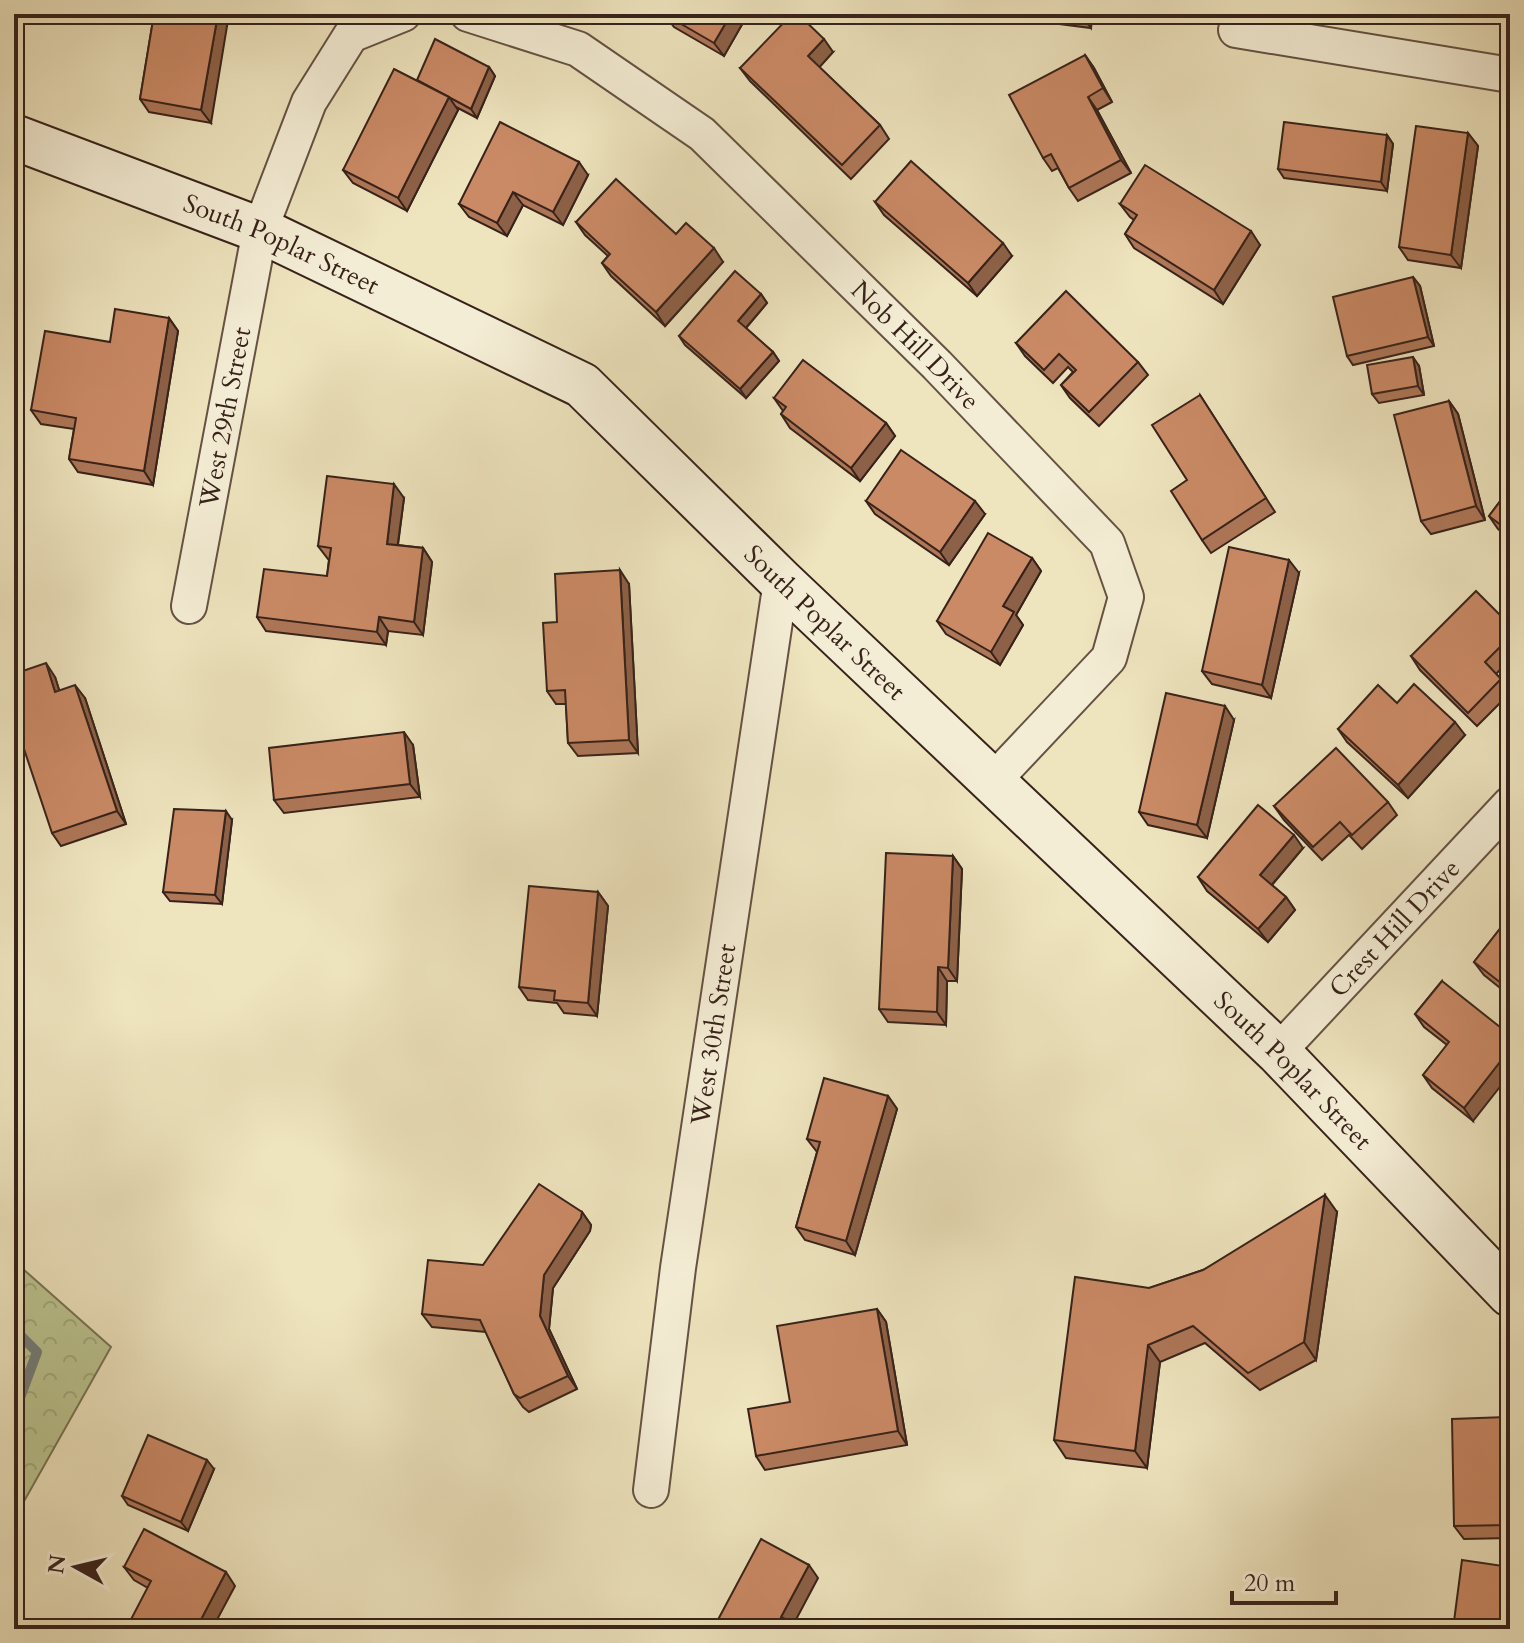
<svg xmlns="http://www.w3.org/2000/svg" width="1524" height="1643" viewBox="0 0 1524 1643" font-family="Cardo,serif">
<defs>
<pattern id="forest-crowns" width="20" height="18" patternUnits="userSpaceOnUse" patternTransform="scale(2)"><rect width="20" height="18" fill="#bbc490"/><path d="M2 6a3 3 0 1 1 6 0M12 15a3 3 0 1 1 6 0" fill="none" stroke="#a1a87c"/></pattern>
</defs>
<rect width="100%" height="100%" fill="#eee4be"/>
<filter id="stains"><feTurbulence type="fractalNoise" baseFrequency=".0025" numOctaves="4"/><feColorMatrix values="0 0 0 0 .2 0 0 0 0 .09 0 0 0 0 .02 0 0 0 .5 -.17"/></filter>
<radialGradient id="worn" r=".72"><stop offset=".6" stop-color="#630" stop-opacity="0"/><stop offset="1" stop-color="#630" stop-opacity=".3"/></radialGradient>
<path fill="url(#forest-crowns)" stroke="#797355" stroke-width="2" d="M14 1261 111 1347 14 1519Z"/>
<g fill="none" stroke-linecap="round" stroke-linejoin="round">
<path stroke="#747e7a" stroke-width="10" d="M14 1329 37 1352 14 1414"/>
<defs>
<g id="street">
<path id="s1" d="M468 14 578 49 702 134 937 365 1107 543 1126 597 1109 658 993 781"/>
<path d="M1236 30 1510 75"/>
<path id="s2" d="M189 606 260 230 309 102 351 35 403 14"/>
<path id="s3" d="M1278 1052 1510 804"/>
<path id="s4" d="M651 1490 678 1268 781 581"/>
</g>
<g id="secondary">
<path id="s5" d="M14 137 260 230 582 385 781 581 1278 1052 1510 1294"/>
</g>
</defs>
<use href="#street" stroke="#655243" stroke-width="38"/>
<use href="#secondary" stroke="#37221a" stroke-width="48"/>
<use href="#street" stroke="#f4edd5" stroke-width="34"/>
<use href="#secondary" stroke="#f4edd5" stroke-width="44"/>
</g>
<g fill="#ae7758" stroke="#37221a" stroke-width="2">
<path d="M154 14 211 123 149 112 140 99Z"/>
<path d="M664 14H748L724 56 674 27Z"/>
<path d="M1010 14H1092L1091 28 1013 18Z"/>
<path d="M833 52 819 67 880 125 889 139 851 179 750 81 740 68Z"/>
<path d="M1085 55 1094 68 1112 102 1097 110 1131 173 1078 201 1069 188 1058 168 1052 171 1043 158Z"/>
<path d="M489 67 495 76 477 118 456 107 458 110 407 211 353 183 343 170 417 80Z"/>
<path d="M1468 133 1478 146 1461 268 1408 260 1399 247Z"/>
<path d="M1387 135 1393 144 1387 191 1284 178 1278 169Z"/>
<path d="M588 175 563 225 523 205 507 236 469 217 459 204Z"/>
<path d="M875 202 1012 256 977 296 884 215Z"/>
<path d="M1120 204 1260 245 1223 304 1134 248 1125 234 1134 220 1130 217Z"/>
<path d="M576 222 676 234 723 262 665 326 611 276 602 263 608 256 585 235Z"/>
<path d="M1413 277 1420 286 1434 346 1353 365 1347 356Z"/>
<path d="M761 294 767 303 746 328 773 352 779 361 746 398 685 345 679 336Z"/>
<path d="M169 318 178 331 153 485 78 472 69 459 74 429 41 424 31 410Z"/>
<path d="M1016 343 1138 362 1148 375 1099 426 1070 398 1061 385 1073 372 1068 367 1053 383 1025 356Z"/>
<path d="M1419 366 1424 395 1379 403 1372 394Z"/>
<path d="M1200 395 1275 512 1211 553 1202 540 1187 480Z"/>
<path d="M774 398 886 423 895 436 860 481 790 428 781 414 783 411Z"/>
<path d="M1449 401 1458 414 1485 520 1431 534 1421 521Z"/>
<path d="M1510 488V538L1498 529 1489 516Z"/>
<path d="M404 498 398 545 423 548 432 562 423 635 388 631 386 645 266 631 257 617 327 576 329 559H328L318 546Z"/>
<path d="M866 501 985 514 949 565 875 514Z"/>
<path d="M1032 558 1041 571 1016 615 1023 625 1000 665 946 634 937 621Z"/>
<path d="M1299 573 1271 698 1212 684 1202 671Z"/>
<path d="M629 584 638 753 578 756 568 743 566 704H556L547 691 557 622Z"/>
<path d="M1510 625V659L1496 674 1501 679 1510 693 1477 726 1420 670 1411 656Z"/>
<path d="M55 677 59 690 85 698 126 824 61 846 52 833Z"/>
<path d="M1397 703 1465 735 1408 798 1347 742 1338 729Z"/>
<path d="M1234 720 1207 838 1148 825 1139 812Z"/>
<path d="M413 745 420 797 284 813 274 800Z"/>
<path d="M1388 802 1397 815 1362 849 1349 835 1322 860 1284 820 1274 806Z"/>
<path d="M232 820 222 904 170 901 163 892Z"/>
<path d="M1303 848 1272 885 1286 897 1295 910 1268 942 1207 891 1198 877Z"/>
<path d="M953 856 962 869 957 981H947L946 1025 888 1022 879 1009Z"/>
<path d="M598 892 608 906 597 1016 564 1013 557 1003 528 1000 519 987Z"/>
<path d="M1510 916V996L1484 975 1474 962Z"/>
<path d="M1442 981 1473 1121 1432 1088 1423 1075 1447 1045 1424 1027 1415 1014Z"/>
<path d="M888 1096 897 1109 855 1255 805 1240 796 1227 817 1152 807 1139Z"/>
<path d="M582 1212 591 1225 590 1231 553 1288 549 1329 577 1389 529 1412 523 1407 514 1394 486 1332 432 1327 422 1314 483 1265Z"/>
<path d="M1337 1212 1316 1360 1260 1390 1205 1343 1160 1362 1147 1468 1066 1458 1054 1440 1149 1288 1203 1270Z"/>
<path d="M877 1309 886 1322 907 1445 765 1470 756 1456 790 1402Z"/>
<path d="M1506 1417 1510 1422V1538L1464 1539 1454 1526Z"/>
<path d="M214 1469 188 1531 128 1505 122 1496Z"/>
<path d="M124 1567 235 1586 148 1588 134 1580Z"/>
</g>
<g fill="#8d6147" stroke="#37221a" stroke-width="2">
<path d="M218 14H229L211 123 201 110Z"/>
<path d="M731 14H748L724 56 714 43Z"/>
<path d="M1081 14H1092L1091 28 1081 15Z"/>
<path d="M824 39 833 52 817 70 808 56Z"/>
<path d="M1085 55 1094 68 1112 102 1103 88Z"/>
<path d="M489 67 495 76 477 118 471 109Z"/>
<path d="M449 97 458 110 407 211 398 198Z"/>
<path d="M1088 97 1097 110 1131 173 1121 160Z"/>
<path d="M1468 133 1478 146 1461 268 1451 255Z"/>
<path d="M1387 135 1393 144 1387 191 1381 182Z"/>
<path d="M579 162 588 175 563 225 553 212Z"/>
<path d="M513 192 523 205 507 236 497 223Z"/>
<path d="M1251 231 1260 245 1223 304 1214 290Z"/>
<path d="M1003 243 1012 256 977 296 968 283Z"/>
<path d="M714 248 723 262 665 326 656 312Z"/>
<path d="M1413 277 1420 286 1434 346 1428 337Z"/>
<path d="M761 294 767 303 744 330 738 321Z"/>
<path d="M169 318 178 331 153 485 144 471Z"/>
<path d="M773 352 779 361 746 398 740 389Z"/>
<path d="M1413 357 1419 366 1424 395 1418 386Z"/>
<path d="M1449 401 1458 414 1485 520 1476 506Z"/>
<path d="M886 423 895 436 860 481 851 468Z"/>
<path d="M394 484 404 498 396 557 387 544Z"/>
<path d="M975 501 985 514 949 565 940 552Z"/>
<path d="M423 548 432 562 423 635 414 622Z"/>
<path d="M1032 558 1041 571 1016 615 1023 625 1000 665 991 652 1003 606Z"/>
<path d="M1289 560 1299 573 1271 698 1262 685Z"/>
<path d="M620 570 629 584 638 753 629 740Z"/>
<path d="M379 617 388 631 386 645 377 632Z"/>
<path d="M46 663 55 677 64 705 55 692Z"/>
<path d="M75 685 85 698 126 824 117 811Z"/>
<path d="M1225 706 1234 720 1207 838 1197 825Z"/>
<path d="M1455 722 1465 735 1408 798 1398 785Z"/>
<path d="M404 732 413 745 420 797 410 784Z"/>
<path d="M226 811 232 820 222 904 215 895Z"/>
<path d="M1294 835 1303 848 1269 888 1260 875Z"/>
<path d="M953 856 962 869 957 981 948 968Z"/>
<path d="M598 892 608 906 597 1016 588 1003Z"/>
<path d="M1286 897 1295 910 1268 942 1258 929Z"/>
<path d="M938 967 947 981 946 1025 937 1012Z"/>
<path d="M1510 1049V1074L1473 1121 1464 1108Z"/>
<path d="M888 1096 897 1109 855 1255 846 1241Z"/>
<path d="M1325 1195 1337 1212 1316 1360 1304 1342Z"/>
<path d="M582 1212 591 1225 590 1231 553 1288 549 1329 577 1389 568 1376 540 1316 544 1275Z"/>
<path d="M877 1309 886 1322 907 1445 898 1431Z"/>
<path d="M1148 1345 1160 1362 1147 1468 1135 1451Z"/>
<path d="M1506 1417 1510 1422V1527L1509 1525Z"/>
<path d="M207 1460 214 1469 188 1531 181 1522Z"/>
<path d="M809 1565 818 1578 791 1629 781 1617Z"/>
<path d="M226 1572 235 1586 212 1629H196Z"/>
<path d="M1510 1593V1629H1505Z"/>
</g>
<g fill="#ca8a66" stroke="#37221a" stroke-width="2">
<path d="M154 14H218L201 110 140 99Z"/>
<path d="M664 14H731L714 43Z"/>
<path d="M792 14H798L824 39 808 56 880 125 842 165 740 68Z"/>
<path d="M435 39 489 67 471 109 417 80Z"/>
<path d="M1085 55 1103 88 1088 97 1121 160 1069 188 1051 154 1043 158 1009 95Z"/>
<path d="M394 69 449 97 398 198 343 170Z"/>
<path d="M500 122 579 162 553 212 513 192 497 223 459 204Z"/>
<path d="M1284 122 1387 135 1381 182 1278 169Z"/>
<path d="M1416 126 1468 133 1451 255 1399 247Z"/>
<path d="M911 161 1003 243 968 283 875 202Z"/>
<path d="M1145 165 1251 231 1214 290 1125 234 1137 215 1120 204Z"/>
<path d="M616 179 676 234 686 223 714 248 656 312 602 263 610 254 576 222Z"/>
<path d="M735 271 761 294 738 321 773 352 740 389 679 336Z"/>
<path d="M1413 277 1428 337 1347 356 1333 297Z"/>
<path d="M1066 291 1138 362 1089 412 1061 385 1076 370 1059 354 1044 370 1016 343Z"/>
<path d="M115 309 169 318 144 471 69 459 76 418 31 410 45 331 110 342Z"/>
<path d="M1413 357 1418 386 1372 394 1367 365Z"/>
<path d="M803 360 886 423 851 468 781 414 786 407 774 398Z"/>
<path d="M1200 395 1266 498 1202 540 1171 491 1187 480 1152 425Z"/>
<path d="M1449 401 1476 506 1421 521 1394 415Z"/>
<path d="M901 450 975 501 940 552 866 501Z"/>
<path d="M327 476 394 484 387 544 423 548 414 622 379 617 377 632 257 617 264 569 327 576 331 548 318 546Z"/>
<path d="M1510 488V532L1489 516Z"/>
<path d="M988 533 1032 558 1003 606 1014 612 991 652 937 621Z"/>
<path d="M1229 547 1289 560 1262 685 1202 671Z"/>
<path d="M620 570 629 740 568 743 565 690 547 691 543 623 557 622 555 574Z"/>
<path d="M1476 591 1510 625V637L1485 662 1501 679 1468 713 1411 656Z"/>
<path d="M46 663 55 692 75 685 117 811 52 833 14 719V674Z"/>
<path d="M1414 684 1455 722 1398 785 1338 729 1378 685 1397 703Z"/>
<path d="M1166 693 1225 706 1197 825 1139 812Z"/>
<path d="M404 732 410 784 274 800 269 748Z"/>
<path d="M1336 748 1388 802 1352 835 1340 822 1313 847 1274 806Z"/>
<path d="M1258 805 1294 835 1260 875 1286 897 1258 929 1198 877Z"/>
<path d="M174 809 226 811 215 895 163 892Z"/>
<path d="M886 853 953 856 948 968 938 967 937 1012 879 1009Z"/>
<path d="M529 886 598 892 588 1003 554 1000 555 991 519 987Z"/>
<path d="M1510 916V990L1474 962Z"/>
<path d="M1442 981 1510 1035V1049L1464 1108 1423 1075 1449 1042 1415 1014Z"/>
<path d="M824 1078 888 1096 846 1241 796 1227 820 1142 807 1139Z"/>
<path d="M539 1184 582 1212 581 1218 544 1275 540 1316 568 1376 520 1398 514 1394 480 1320 422 1314 428 1260 483 1265Z"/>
<path d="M1325 1195 1304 1342 1248 1373 1193 1326 1148 1345 1135 1451 1054 1440 1075 1277 1149 1288 1203 1270Z"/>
<path d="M877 1309 898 1431 756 1456 748 1409 790 1402 777 1326Z"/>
<path d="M1506 1417 1509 1525 1454 1526 1452 1419Z"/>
<path d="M148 1435 207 1460 181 1522 122 1496Z"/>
<path d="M144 1529 226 1572 196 1629H126L151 1581 124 1567Z"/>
<path d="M761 1539 809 1565 781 1617 805 1629H713Z"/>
<path d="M1462 1560 1510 1567V1593L1505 1629H1453Z"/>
</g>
<g text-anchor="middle" stroke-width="7" stroke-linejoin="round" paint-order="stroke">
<g font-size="26" fill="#37221a" stroke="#f4edd5">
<text dy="9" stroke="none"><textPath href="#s5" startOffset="288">South Poplar Street</textPath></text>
<text dy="9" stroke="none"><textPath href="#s1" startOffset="566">Nob Hill Drive</textPath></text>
<text dy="9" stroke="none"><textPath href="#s2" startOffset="192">West 29th Street</textPath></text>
<text dy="9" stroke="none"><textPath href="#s5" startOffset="960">South Poplar Street</textPath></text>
<text dy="9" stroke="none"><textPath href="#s3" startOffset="170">Crest Hill Drive</textPath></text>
<text dy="9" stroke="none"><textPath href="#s4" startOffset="460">West 30th Street</textPath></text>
<text dy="9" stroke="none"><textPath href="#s5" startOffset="1608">South Poplar Street</textPath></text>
</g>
</g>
<rect width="1524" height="1643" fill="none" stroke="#eee4be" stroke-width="48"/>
<rect x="16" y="16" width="1492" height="1611" fill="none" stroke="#37221a" stroke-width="4"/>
<rect x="24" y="24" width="1476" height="1595" fill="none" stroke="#37221a" stroke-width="2"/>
<g transform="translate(76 1567) rotate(278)" stroke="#f4edd5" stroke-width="6" paint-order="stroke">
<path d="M0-6L14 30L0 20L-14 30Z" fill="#37221a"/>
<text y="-12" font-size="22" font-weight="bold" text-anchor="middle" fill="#37221a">N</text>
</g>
<path d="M1232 1591v12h104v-12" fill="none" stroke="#37221a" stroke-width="4"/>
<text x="1244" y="1591" font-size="24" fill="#37221a" stroke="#f4edd5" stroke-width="6" paint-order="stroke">20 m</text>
<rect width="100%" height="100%" filter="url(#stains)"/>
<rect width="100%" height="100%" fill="url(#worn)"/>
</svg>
